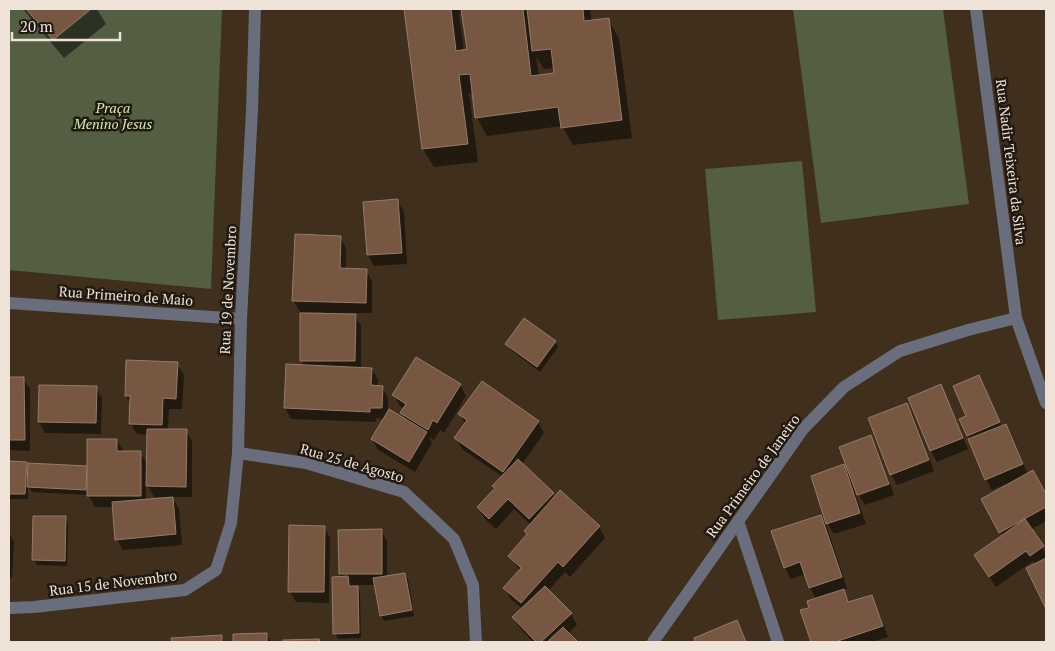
<svg xmlns="http://www.w3.org/2000/svg" width="1055" height="651" viewBox="0 0 1055 651" font-family="'PT Serif',serif">
<rect width="100%" height="100%" fill="#412f1d"/>
<g fill="#535e42">
<path d="M9 9H222L211 289 9 270Z"/>
<path d="M793 9H943L969 204 821 223Z"/>
<path d="M802 161 816 312 718 320 705 169Z"/>
</g>
<g fill="#0007" fill-rule="evenodd">
<path d="M23 9H97L106 24 64 58Z"/>
<path d="M405 9H590L592 22 608 20 619 38 632 138 573 145 562 126 487 136 477 118 473 93H469L478 162 434 167 423 149ZM459 13H463L468 51H464ZM536 56 544 69 554 68 555 74 539 76Z"/>
<path d="M398 201 404 212 407 264 374 266 368 255 364 203Z"/>
<path d="M296 235 340 237 346 248V269L366 270 372 281V313H354L361 326V368L372 369 378 380 377 387H382L388 398V410L406 421 402 413 404 409 400 406 394 395 460 385 466 396 444 433 440 430 434 440 428 436 432 443 415 472 378 450 372 439 384 419 376 418V422L291 419 285 408 287 365 304 366 301 360 323 315V312H300L294 301Z"/>
<path d="M555 342 558 347 540 372 510 349 506 344Z"/>
<path d="M127 361 177 364 184 375 182 409H169L168 430 186 431 192 441V497H172L179 509 182 545 123 550 117 539 114 507H95L89 495 32 492 28 486V499H9V462L26 463 29 468 86 467 89 471 117 440 123 451 140 452 148 466V435L137 434 131 424V405L126 396ZM146 483 154 497H165V499L146 500Z"/>
<path d="M978 377 1002 427 1006 425 1012 436 1028 475 1033 472 1046 496V521L1030 530 1046 553V606L1027 569 1036 565 1033 561 996 587 975 556 1003 536 982 500 1007 486 1006 484 992 490 986 479 968 435V416Z"/>
<path d="M9 378 23 379 30 389V451L9 450Z"/>
<path d="M940 386 946 397 968 449 937 462 931 451 910 398Z"/>
<path d="M96 388 102 398 101 434 45 433 39 422Z"/>
<path d="M906 405 913 415 934 471 897 485 891 474Z"/>
<path d="M460 414 538 422 544 433 522 464 555 497 599 527 605 538 570 577 565 572 548 591 571 614 577 625 568 634 576 642H533L520 628 513 618 523 609 511 599 505 588 520 571 510 557 528 536 525 532 531 525 514 509 496 529 485 519 478 508 496 489 503 477 462 449 456 438 465 424Z"/>
<path d="M870 436 876 447 889 482 858 493 854 490 866 524 834 534 827 523 844 466 851 478Z"/>
<path d="M890 484 894 495 865 505 859 496Z"/>
<path d="M820 516 827 527 847 588 843 590 850 603 871 596 877 607 888 637 873 642H812L802 611 811 609 816 599 810 588 805 574 791 579 785 568 773 532Z"/>
<path d="M65 518 68 523 67 566 37 565 34 560Z"/>
<path d="M324 527 330 538 329 603 296 602 290 591Z"/>
<path d="M381 530 387 541V577L405 574 408 579 414 616 384 621 381 616 376 585H356L360 592 361 638 338 639 335 633 342 578 340 574 339 531Z"/>
<path d="M9 533 14 542 12 578H9Z"/>
<path d="M736 621 747 642H697L695 638Z"/>
<path d="M266 634 271 642H235V635Z"/>
<path d="M221 637 225 642H173V639Z"/>
</g>
<g fill="#785742" stroke="#947b6b">
<path d="M26 9H91L53 40Z"/>
<path d="M404 9H451L456 51 467 49 461 9H523L531 76 554 73 551 49 532 51 527 9H583L584 21 609 18 622 120 561 128 558 107 475 118 470 74 459 75 468 144 422 149Z"/>
<path d="M398 199 402 253 367 255 363 202Z"/>
<path d="M295 234 341 236 340 268 367 269 366 303 292 301Z"/>
<path d="M300 313 356 314 355 361H300Z"/>
<path d="M524 318 556 341 537 367 505 344Z"/>
<path d="M416 357 461 384 437 423 433 420 428 430 400 413 406 404 392 395Z"/>
<path d="M126 360 178 362 176 399 163 398 162 425 129 424 130 396H125Z"/>
<path d="M286 364 372 368 371 385 383 386 382 408H370V412L284 408Z"/>
<path d="M979 375 1000 422 967 436 959 419 966 416 953 386Z"/>
<path d="M9 377H24L25 440H9Z"/>
<path d="M482 381 539 421 503 472 454 438 467 420 458 414Z"/>
<path d="M941 384 963 438 930 451 908 398Z"/>
<path d="M39 385 97 386 96 423 38 422Z"/>
<path d="M907 403 929 460 890 475 868 418Z"/>
<path d="M389 409 427 432 409 462 371 439Z"/>
<path d="M1006 424 1023 464 985 480 968 439Z"/>
<path d="M147 429H187L186 487 146 486Z"/>
<path d="M871 435 889 484 857 495 839 447Z"/>
<path d="M87 439H117V451H141V496H87Z"/>
<path d="M518 459 554 493 529 519 508 499 489 519 477 507 495 488 492 486Z"/>
<path d="M9 461 27 462 25 494H9Z"/>
<path d="M28 463 87 466 86 490 27 487Z"/>
<path d="M844 464 860 513 826 524 811 476Z"/>
<path d="M1033 470 1046 494V507L999 533 981 499Z"/>
<path d="M560 490 600 526 563 567 558 562 521 603 503 588 521 568 508 556 527 534 524 531Z"/>
<path d="M173 497 176 534 115 540 112 502Z"/>
<path d="M821 515 842 577 809 588 800 562 784 568 771 531Z"/>
<path d="M33 516H66L65 561 32 560Z"/>
<path d="M1025 519 1044 546 1030 556 1026 551 989 577 974 555Z"/>
<path d="M289 525 325 526 324 592H288Z"/>
<path d="M382 529V574H339L338 530Z"/>
<path d="M1046 558V609L1026 568Z"/>
<path d="M405 573 412 610 380 616 373 578Z"/>
<path d="M348 576 349 586H358L359 633 333 634 332 577Z"/>
<path d="M545 586 572 613 541 642H536L512 617Z"/>
<path d="M844 589 848 602 872 595 883 626 835 642H811L800 610 809 608 807 601Z"/>
<path d="M737 620 746 642H695L694 638Z"/>
<path d="M563 627 578 642H547Z"/>
<path d="M267 633V642H233V634Z"/>
<path d="M222 635V642H172L171 638Z"/>
<path d="M319 639 320 642H283V640Z"/>
</g>
<g fill="none" stroke-linecap="round" stroke-linejoin="round">
<g stroke="#696d7c" stroke-width="12">
<path d="M976 9 1016 318 1046 403"/>
<path d="M9 303 241 319"/>
<path d="M238 453 306 463 404 492 454 539 473 585 476 642"/>
<path d="M738 521 778 642"/>
<path d="M9 608 34 607 185 590 216 570 231 523 238 453 241 319 252 110 255 9"/>
<path d="M653 642 803 429 844 387 900 351 968 330 1016 318"/>
</g>
</g>
<g text-anchor="middle" stroke-width="5" stroke-linejoin="round" paint-order="stroke">
<g font-size="14" font-style="italic" fill="#d5eeb2" stroke="#211911">
<text x="113" y="113">Praça<tspan x="113" dy="16">Menino Jesus</tspan></text>
</g>
<g font-size="14" fill="#efe3d8" stroke="#211911">
<text transform="translate(1011 162) rotate(83)" y="5">Rua Nadir Teixeira da Silva</text>
<text transform="translate(228 290) rotate(-87)" y="5">Rua 19 de Novembro</text>
<text transform="translate(126 296) rotate(4)" y="5">Rua Primeiro de Maio</text>
<text transform="translate(352 463) rotate(16)" y="5">Rua 25 de Agosto</text>
<text transform="translate(753 476) rotate(-54)" y="5">Rua Primeiro de Janeiro</text>
<text transform="translate(113 583) rotate(-7)" y="5">Rua 15 de Novembro</text>
</g>
</g>
<rect width="1055" height="651" fill="none" stroke="#efe3d8" stroke-width="20"/>
<path d="M12 32v8h108v-8" fill="none" stroke="#efe3d8" stroke-width="2.5"/>
<text x="20" y="32" font-size="15" fill="#efe3d8" stroke="#211911" stroke-width="4" paint-order="stroke">20 m</text>
</svg>
